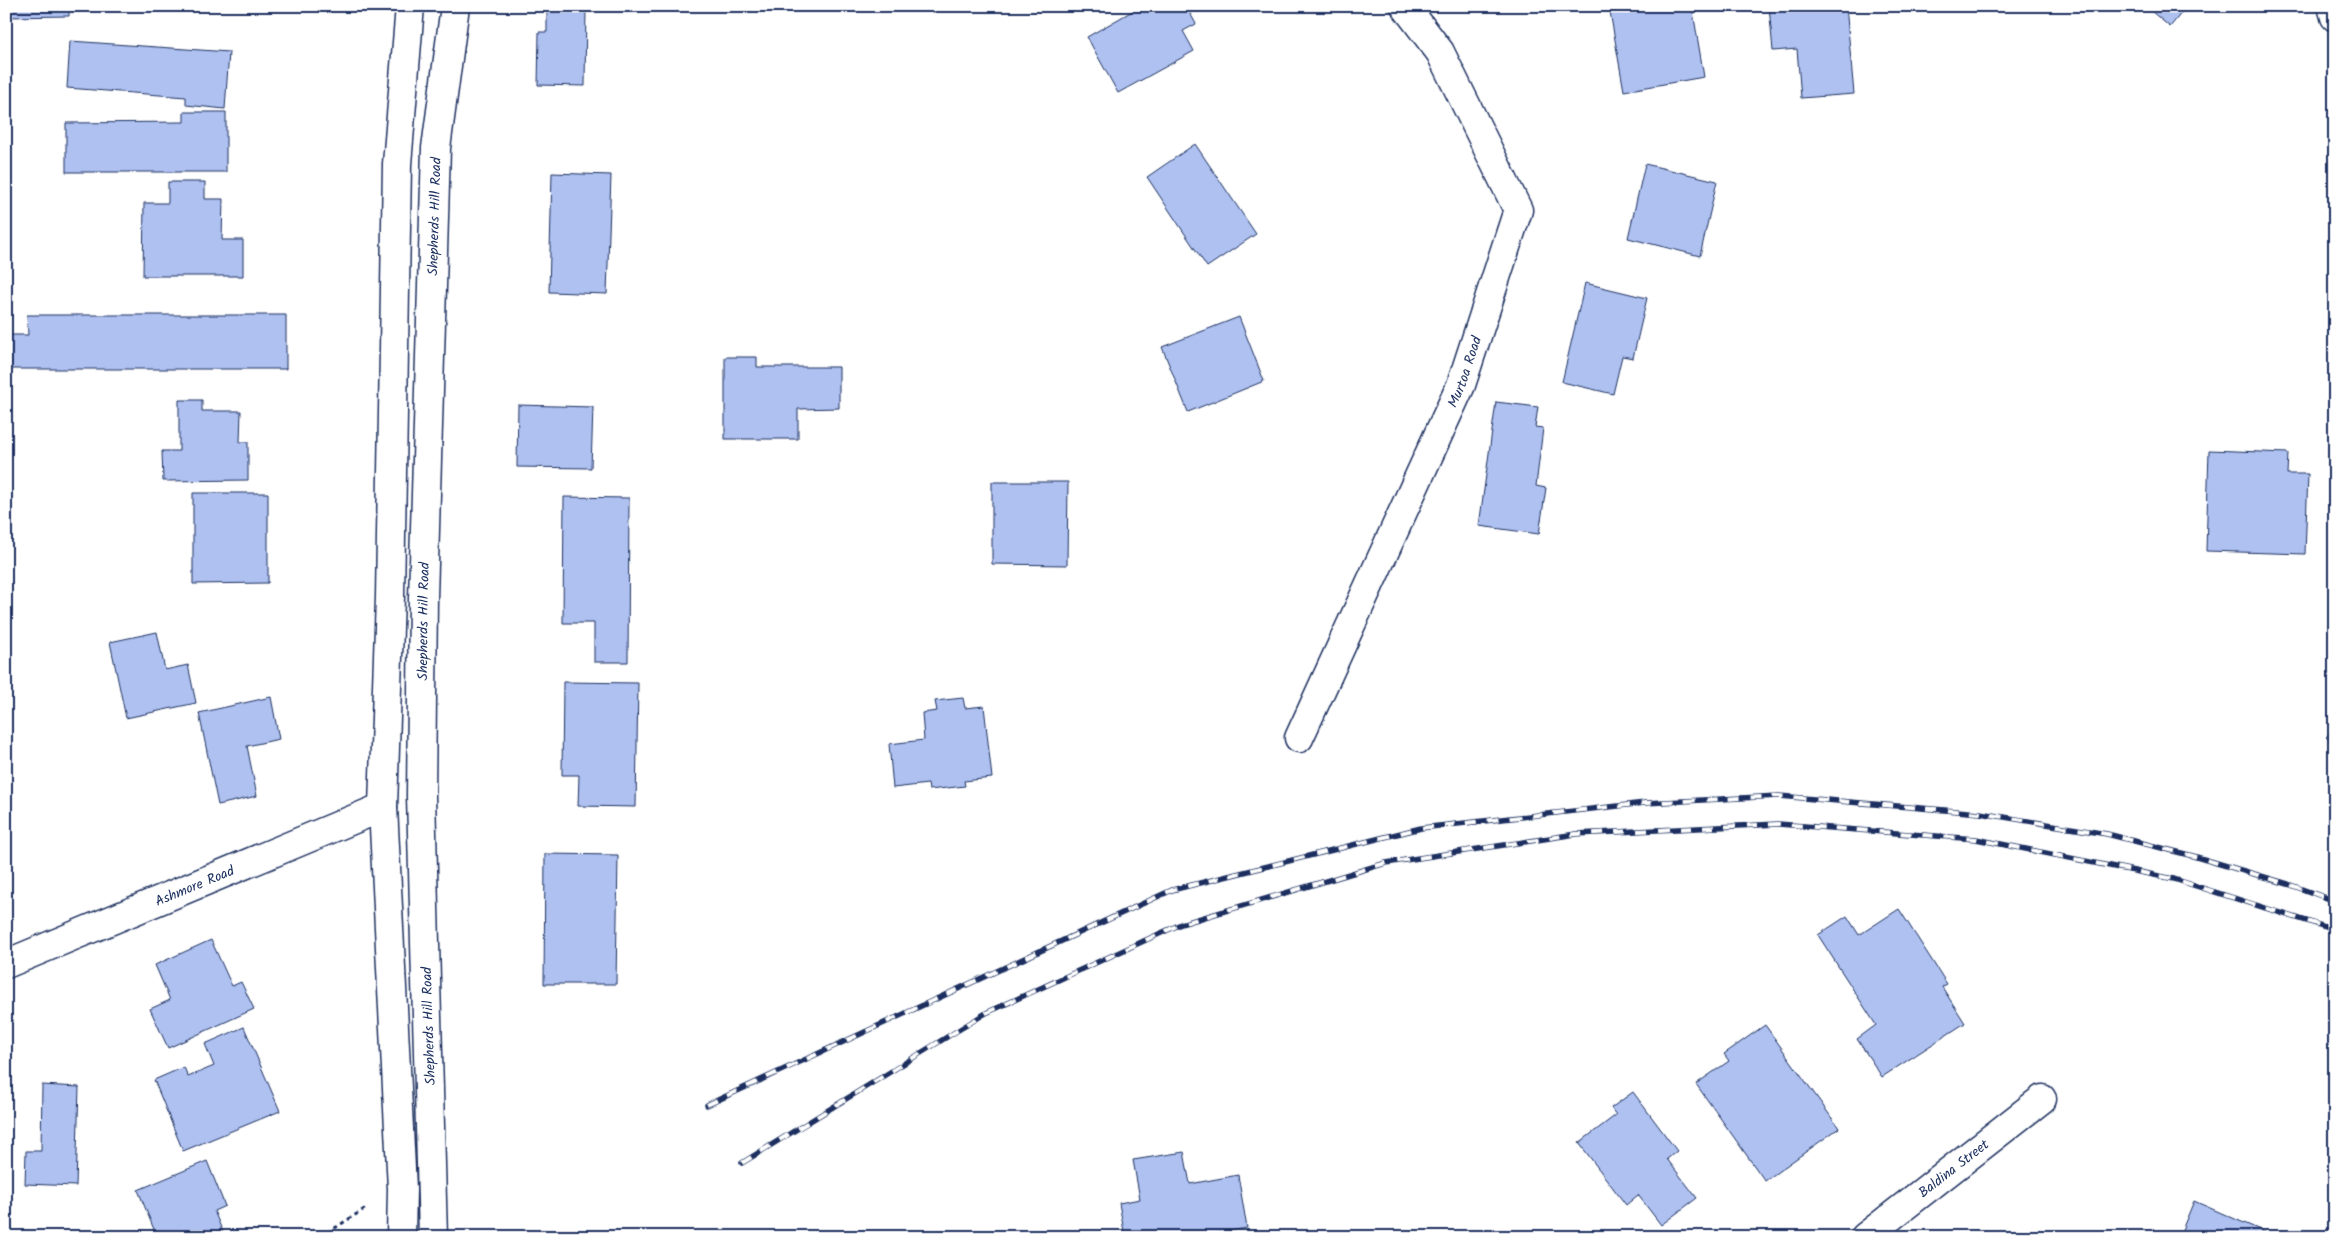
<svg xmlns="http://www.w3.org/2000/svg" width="2341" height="1243" viewBox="0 0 2341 1243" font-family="Kalam,sans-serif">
<rect width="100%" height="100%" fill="#fff"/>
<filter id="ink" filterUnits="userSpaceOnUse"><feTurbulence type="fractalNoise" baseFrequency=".02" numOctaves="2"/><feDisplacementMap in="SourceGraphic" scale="10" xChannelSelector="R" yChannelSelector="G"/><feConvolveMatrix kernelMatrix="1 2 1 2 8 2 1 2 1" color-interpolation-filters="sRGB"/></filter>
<g filter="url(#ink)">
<g fill="#afc1f0" stroke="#1b2f5e">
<path d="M6 6H69V16L6 17Z"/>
<path d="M547 6H586L585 86 538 85 539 32H547Z"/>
<path d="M1141 6H1186L1196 24 1183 31 1194 51 1118 93 1087 37Z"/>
<path d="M1609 6H1692L1704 77 1624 91Z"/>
<path d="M1769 6H1846L1854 94 1801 98 1797 49 1773 51Z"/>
<path d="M2145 6H2187L2170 27Z"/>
<path d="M70 41 229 52 225 109 186 105V97L67 88Z"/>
<path d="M184 112H226V172H66V123L184 122Z"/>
<path d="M1195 144 1256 234 1207 267 1147 177Z"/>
<path d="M1645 164 1717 181 1700 256 1628 238Z"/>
<path d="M552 173 611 175 607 294 549 292Z"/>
<path d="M168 182H205V199H223L222 240H243V276H143L144 203H168Z"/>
<path d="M1585 283 1647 298 1633 358 1622 356 1613 394 1562 382Z"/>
<path d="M27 315H286V369H6V335H28Z"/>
<path d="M1239 317 1264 381 1188 412 1162 347Z"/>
<path d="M725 357H757V367H839V408L798 409V439H725Z"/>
<path d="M179 400H202V411H241L240 442H248V480L163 481 162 451H179Z"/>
<path d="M1496 402 1538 407 1535 427 1543 428 1536 486 1546 488 1539 534 1479 526Z"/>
<path d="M518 405 593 407 591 468 517 467Z"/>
<path d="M2209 450 2288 453 2287 474H2308L2305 554 2206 551Z"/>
<path d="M992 482H1068L1067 565 992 564Z"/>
<path d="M193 493H268V583L193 584Z"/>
<path d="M564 497 629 498 628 662H594V623H563Z"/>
<path d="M157 632 165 670 188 665 196 703 126 718 110 642Z"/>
<path d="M563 682 638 683 636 807 578 806 579 775H562Z"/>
<path d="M271 697 279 739 247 746 257 796 218 805 199 713Z"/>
<path d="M963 698 965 708 984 706 992 778 964 781 965 786 929 790 928 784 893 788 889 744 924 740 922 713 937 711 935 701Z"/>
<path d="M2335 728V746L2326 737Z"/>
<path d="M545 854 618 855 616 984H544Z"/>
<path d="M1899 909 1947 984 1942 987 1965 1023 1882 1077 1857 1039 1876 1025 1818 935 1847 916 1859 935Z"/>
<path d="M211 940 232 986 241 982 254 1009 168 1048 150 1009 170 1000 155 965Z"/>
<path d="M1765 1025 1839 1128 1765 1181 1696 1084 1729 1061 1724 1054Z"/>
<path d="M244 1027 280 1111 183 1151 154 1080 184 1067 188 1077 214 1066 205 1044Z"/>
<path d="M42 1085 79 1087 76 1186 25 1184 26 1151H41Z"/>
<path d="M1633 1092 1677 1151 1667 1159 1697 1198 1661 1225 1638 1195 1626 1205 1579 1143 1616 1115 1611 1108Z"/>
<path d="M1184 1152 1190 1184 1238 1175 1247 1228 1196 1237H1125L1119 1203 1140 1199 1133 1160Z"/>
<path d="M207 1161 225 1206 214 1211 225 1237H157L138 1190Z"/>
<path d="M2194 1201 2267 1233 2266 1237H2179Z"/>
</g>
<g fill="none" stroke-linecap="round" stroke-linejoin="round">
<defs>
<g id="minor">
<path d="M2332 6 2335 17"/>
<path id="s1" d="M1299 738 1461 385 1518 210 1440 52 1405 6"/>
<path id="s2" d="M6 964 383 807"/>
<path id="s3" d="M1865 1237 2042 1099"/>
</g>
<g id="secondary">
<path d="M401 1237 402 1189 383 807 390 597 397 164 410 6"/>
<path id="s4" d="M433 1237 421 796 423 598 436 148 455 6"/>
</g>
</defs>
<use href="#minor" stroke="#1b2f5e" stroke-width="31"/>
<use href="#secondary" stroke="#1b2f5e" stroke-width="31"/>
<path stroke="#1b2f5e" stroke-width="3" stroke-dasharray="4 4" stroke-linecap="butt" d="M321 1237 366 1208"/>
<use href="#minor" stroke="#fff" stroke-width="28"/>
<use href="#secondary" stroke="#fff" stroke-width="28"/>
<defs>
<g id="rail">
<path d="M707 1105 1172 890 1421 828 1645 803 1779 796 1980 813 2107 834 2193 856 2288 884 2335 901"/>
<path d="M742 1163 986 1013 1181 924 1386 863 1576 834 1778 824 1976 839 2174 879 2335 930"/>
</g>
</defs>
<use href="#rail" stroke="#1b2f5e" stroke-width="5.5"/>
<use href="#rail" stroke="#fff" stroke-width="4" stroke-dasharray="11" stroke-linecap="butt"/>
</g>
</g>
<g text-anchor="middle" stroke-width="4" stroke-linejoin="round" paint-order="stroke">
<g font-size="14" fill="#1b2f5e" stroke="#fff">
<text dy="5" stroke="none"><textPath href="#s4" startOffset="1021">Shepherds Hill Road</textPath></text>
<text dy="5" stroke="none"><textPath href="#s1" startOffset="402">Murtoa Road</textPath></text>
<text dy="5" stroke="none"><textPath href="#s4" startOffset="616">Shepherds Hill Road</textPath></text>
<text dy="5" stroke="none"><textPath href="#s2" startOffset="204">Ashmore Road</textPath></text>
<text transform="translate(428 1026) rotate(-92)" y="5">Shepherds Hill Road</text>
<text dy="5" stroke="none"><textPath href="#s3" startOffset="112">Baldina Street</textPath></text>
</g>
</g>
<rect width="2341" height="1243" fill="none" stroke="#fff" stroke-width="25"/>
<rect x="12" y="12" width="2316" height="1218" fill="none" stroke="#1b2f5e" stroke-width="2" filter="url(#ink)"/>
</svg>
